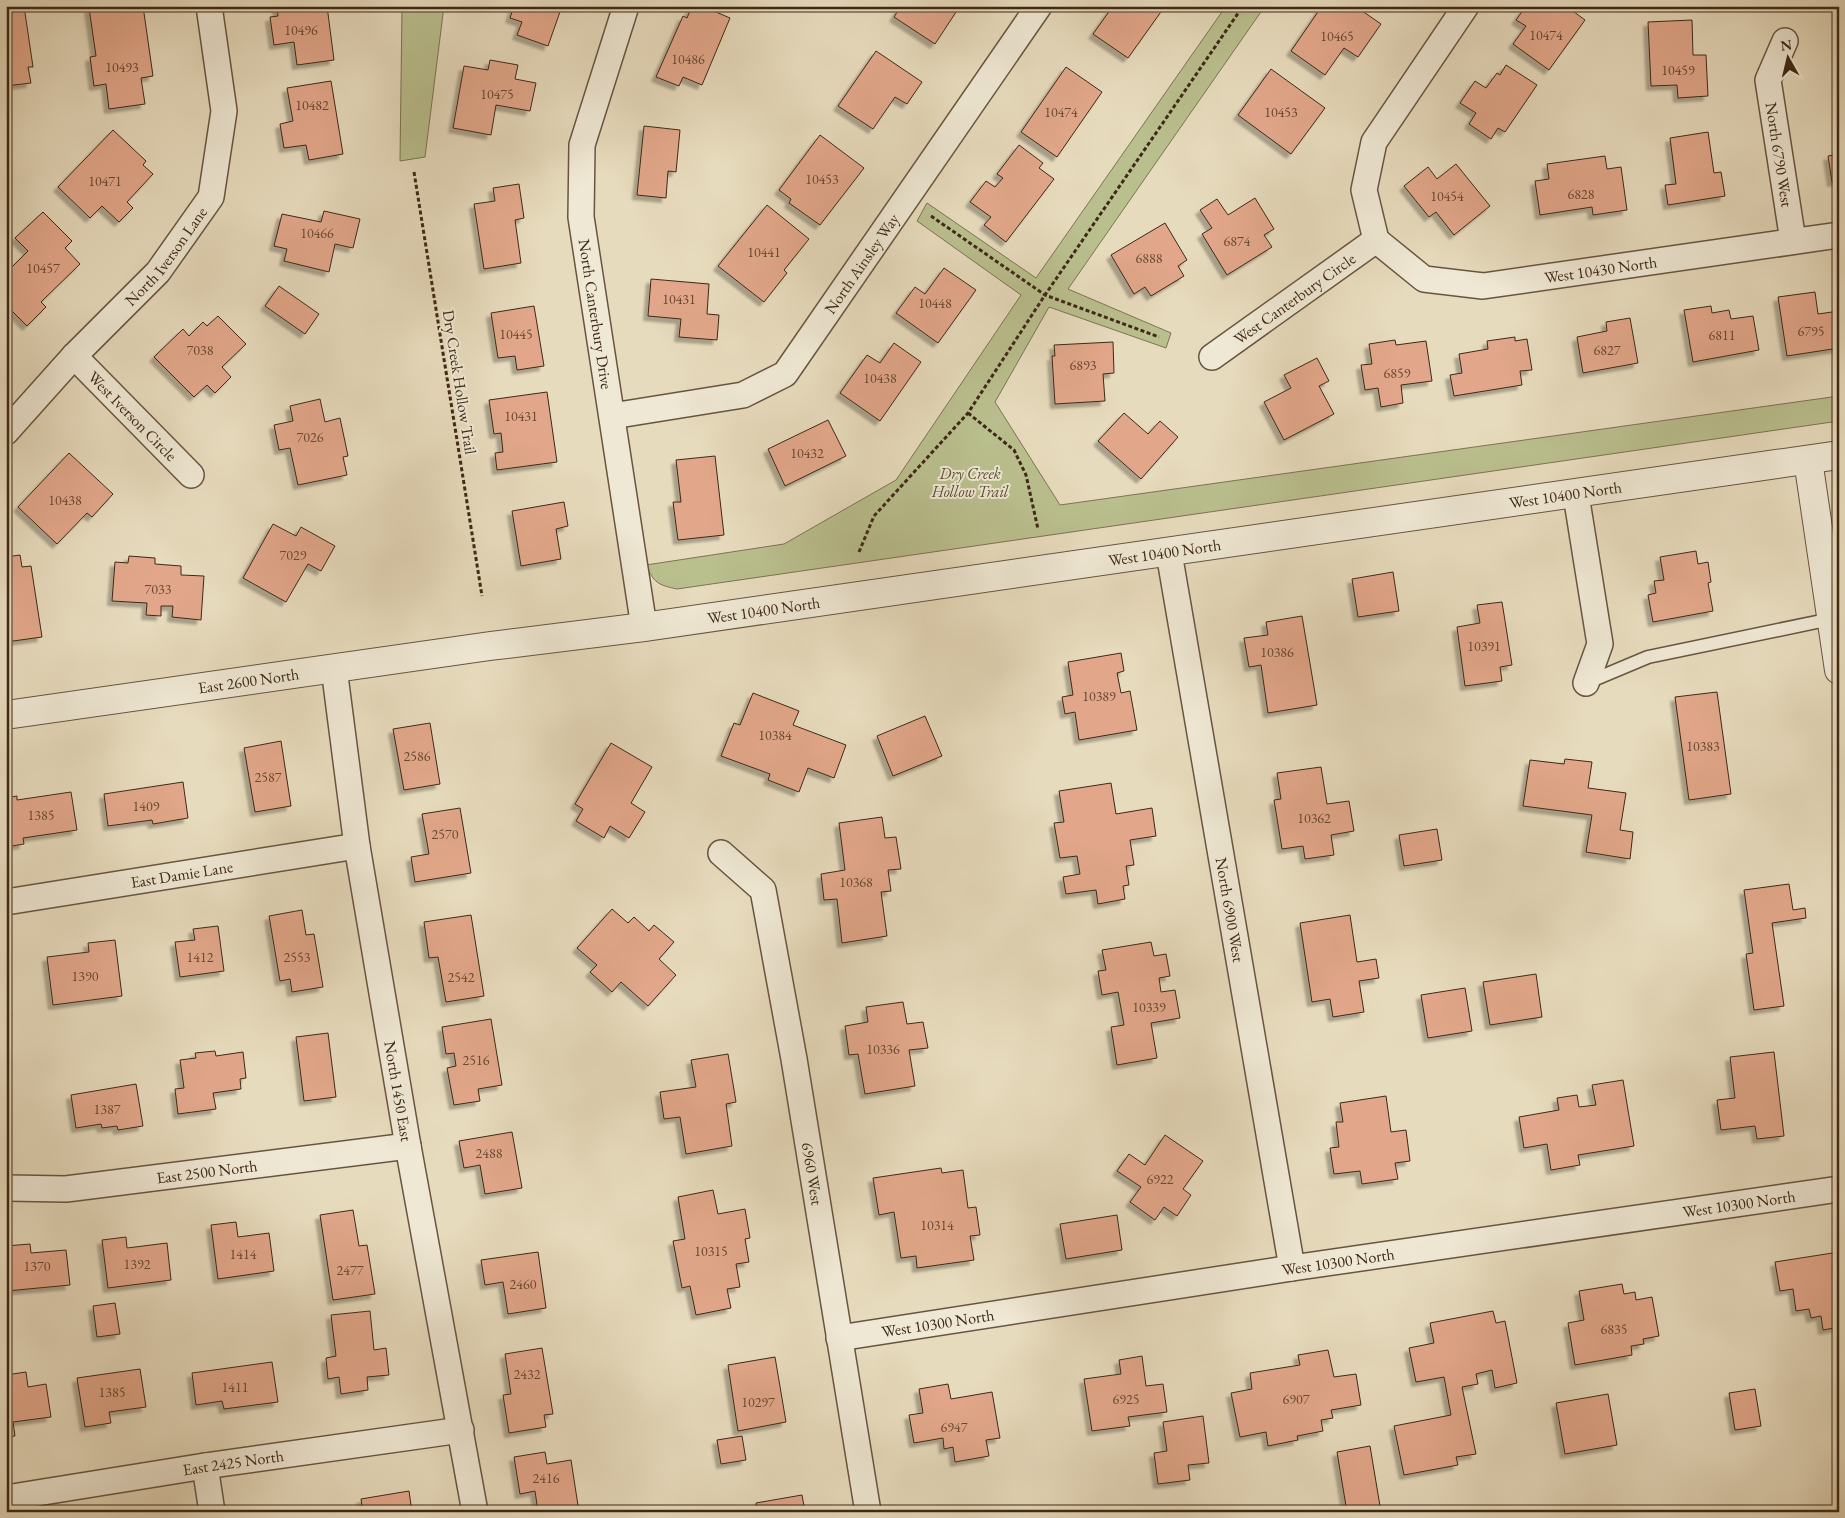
<svg xmlns="http://www.w3.org/2000/svg" width="1845" height="1518" viewBox="0 0 1845 1518" font-family="'EB Garamond',serif">
<defs>
<filter id="shadow"><feDropShadow dx="-4.5" dy="4.5" stdDeviation="1" flood-color="#0004"/></filter>
</defs>
<rect width="100%" height="100%" fill="#e7dbbd"/>
<filter id="stains"><feTurbulence type="fractalNoise" baseFrequency=".004" numOctaves="4"/><feColorMatrix values="0 0 0 0 .2 0 0 0 0 .09 0 0 0 0 .02 0 0 0 .5 -.17"/></filter>
<radialGradient id="worn" r=".72"><stop offset=".6" stop-color="#630" stop-opacity="0"/><stop offset="1" stop-color="#630" stop-opacity=".3"/></radialGradient>
<g fill="#babf8e" stroke="#7c7452">
<path d="M402 6H444L425 157 400 161Z"/>
<path d="M1226 6H1265L1068 289 1171 333 1166 348 1049 307 995 402 1060 505 1839 396V421L677 589C658 585 654 583 646 565L784 544 896 480 1021 295 917 221 927 203 1036 278Z"/>
</g>
<g fill="#e2a78a" stroke="#3e2816" filter="url(#shadow)">
<path d="M6 6H24L33 67H28L31 83 6 86Z"/>
<path d="M99 6H143L153 76 141 78 145 104 109 109 106 84 94 86 90 57 96 56 89 8Z"/>
<path d="M277 6H327L334 60 297 65 294 42 274 45 270 17 278 16Z"/>
<path d="M514 6H562L548 46 517 35 522 22 510 18Z"/>
<path d="M692 6H702L730 18 702 85 683 77 679 86 656 77 683 16 687 18Z"/>
<path d="M901 6H960L935 44 894 17Z"/>
<path d="M1113 6H1159L1163 9 1128 58 1093 34Z"/>
<path d="M1322 6H1355L1381 24 1358 57 1344 48 1325 75 1291 51Z"/>
<path d="M1526 6H1566L1585 20 1549 70 1513 44 1526 26 1516 20Z"/>
<path d="M1692 20 1693 55H1706L1708 96 1678 98 1677 85 1651 86 1648 22Z"/>
<path d="M876 51 922 82 907 104 895 97 873 129 838 106Z"/>
<path d="M490 60 518 65 515 79 536 83 530 111 496 105 491 135 453 128 464 66 488 70Z"/>
<path d="M1506 65 1537 85 1505 132 1498 128 1491 139 1469 124 1476 113 1460 103 1475 81 1486 88 1497 73 1500 75Z"/>
<path d="M1066 67 1102 92 1057 157 1021 132Z"/>
<path d="M1271 69 1325 108 1291 154 1238 115Z"/>
<path d="M331 81 343 154 309 160 306 145 284 148 280 124 293 121 287 88Z"/>
<path d="M644 126 680 130 676 172 668 171 666 198 637 195Z"/>
<path d="M113 130 146 161 143 165 153 174 127 202 133 208 119 222 102 206 90 218 58 187Z"/>
<path d="M1708 132 1714 173 1721 172 1725 196 1668 205 1665 185 1676 184 1670 138Z"/>
<path d="M820 135 864 168 820 225 789 203 791 199 779 190Z"/>
<path d="M1019 145 1043 163 1039 168 1054 179 1006 242 984 225 991 217 970 202 986 181 995 187 1003 178 997 174Z"/>
<path d="M1839 154V181L1832 182 1828 156Z"/>
<path d="M1605 156 1607 169 1621 167 1627 210 1593 215 1592 207 1540 215 1535 181 1549 179 1547 164Z"/>
<path d="M1456 164 1490 206 1454 235 1436 212 1429 217 1404 186 1428 167 1437 179Z"/>
<path d="M519 184 524 218 515 220 521 263 484 269 474 204 495 201 493 188Z"/>
<path d="M1255 198 1274 229 1264 235 1272 247 1227 275 1202 234 1212 228 1200 210 1217 199 1228 215Z"/>
<path d="M767 205 809 239 784 270 787 273 764 302 718 266Z"/>
<path d="M324 211 360 219 353 248 335 244 329 272 284 261 287 249 274 246 282 214 321 222Z"/>
<path d="M43 212 72 241 65 248 80 264 41 302 46 307 27 326 6 305V273L28 251 15 238Z"/>
<path d="M1165 223 1187 260 1178 266 1184 276 1151 296 1145 287 1134 294 1111 255Z"/>
<path d="M944 268 976 290 938 343 896 313 915 287 925 294Z"/>
<path d="M651 279 709 284 707 314 719 315 717 340 679 337 681 319 648 316Z"/>
<path d="M279 286 319 314 305 334 265 306Z"/>
<path d="M1815 292 1818 314 1839 311V348L1787 356 1778 297Z"/>
<path d="M534 306 544 366 517 370 515 356 498 358 491 313Z"/>
<path d="M1711 306 1712 313 1729 310 1731 319 1753 316 1759 350 1693 362 1684 310Z"/>
<path d="M218 316 246 344 222 367 231 377 215 393 207 385 194 397 154 357 183 329 189 336 203 322 207 326Z"/>
<path d="M1630 318 1638 363 1583 373 1577 337 1607 331 1606 322Z"/>
<path d="M1515 337V341L1527 339 1532 370 1520 371 1522 385 1454 396 1450 375 1462 373 1459 354 1488 349 1487 341Z"/>
<path d="M1395 340 1396 345 1426 341 1432 381 1401 385 1403 403 1381 407 1378 388 1365 390 1361 365 1372 364 1369 344Z"/>
<path d="M1113 342 1114 373 1103 374 1105 401 1055 404 1052 356H1055L1054 345Z"/>
<path d="M894 343 921 362 880 421 840 393 867 355 880 363Z"/>
<path d="M1317 358 1329 381 1319 386 1334 414 1284 440 1264 402 1291 388 1284 375Z"/>
<path d="M547 392 557 462 497 470 495 453 503 452 501 433 494 434 489 400Z"/>
<path d="M320 399 325 422 340 418 348 456 343 457 347 475 298 485 290 448 279 450 274 425 293 421 290 406Z"/>
<path d="M1124 413 1148 434 1160 421 1178 437 1141 479 1098 441Z"/>
<path d="M828 420 846 456 785 486 768 449Z"/>
<path d="M69 453 113 494 92 517 87 513 57 544 18 507Z"/>
<path d="M715 456 724 535 678 540 673 502H681L676 460Z"/>
<path d="M564 502 568 526 556 529 561 559 521 566 512 511Z"/>
<path d="M273 524 296 536 301 527 335 546 321 571 308 564 286 602 243 578Z"/>
<path d="M1696 551 1698 564 1708 562 1711 582 1708 583 1713 611 1653 622 1648 595 1656 593 1654 581 1664 580 1660 557Z"/>
<path d="M20 555 22 567 31 566 42 637 6 642V557Z"/>
<path d="M129 556 155 558V564L181 566V575L204 576 201 620 172 617 173 606H161V616L146 615 147 603 112 601 115 562 128 563Z"/>
<path d="M1393 572 1399 611 1358 617 1352 579Z"/>
<path d="M1502 602 1512 665 1500 667 1502 681 1465 686 1457 627 1480 623 1477 605Z"/>
<path d="M1302 616 1317 705 1268 713 1261 665 1249 667 1244 638 1268 635 1266 622Z"/>
<path d="M1121 653 1124 671 1117 673 1121 693 1130 691 1137 730 1079 740 1075 712 1065 714 1062 697 1073 695 1068 662Z"/>
<path d="M1717 692 1731 794 1689 800 1675 697Z"/>
<path d="M753 693 799 711 793 725 846 745 834 778 808 768 799 792 768 780 770 774 721 756 734 723 740 725Z"/>
<path d="M925 716 942 756 893 776 877 736Z"/>
<path d="M430 723 440 784 404 790 393 729Z"/>
<path d="M281 741 291 806 255 812 244 748Z"/>
<path d="M611 743 652 767 631 803 645 812 629 838 610 826 604 838 576 821 583 809 575 804Z"/>
<path d="M1565 759 1592 762 1588 788 1626 793 1620 830 1633 832 1630 859 1586 852 1592 815 1523 806 1530 760 1564 764Z"/>
<path d="M1321 767 1327 804 1349 801 1354 831 1331 835 1334 855 1305 859 1303 846 1282 849 1274 800 1281 799 1277 773Z"/>
<path d="M183 782 188 818 153 824 152 820 108 826 104 794Z"/>
<path d="M1111 783 1116 814 1152 808 1156 836 1130 840 1134 865 1126 866 1129 885 1123 886 1125 899 1098 904 1096 890 1066 894 1063 877 1080 874 1077 856 1060 858 1054 823 1064 822 1059 791Z"/>
<path d="M71 792 77 830 23 838 24 844 6 847V798L17 796V800Z"/>
<path d="M460 808 471 873 415 882 411 857 429 854 422 814Z"/>
<path d="M882 817 885 838 896 837 901 869 888 870 891 891 881 892 887 936 842 943 837 899 824 900 821 874 845 870 839 823Z"/>
<path d="M1437 829 1442 860 1404 866 1399 835Z"/>
<path d="M1789 884 1793 910 1805 908 1806 918 1772 923 1784 1006 1754 1010 1746 954 1753 953 1744 890Z"/>
<path d="M612 909 628 923 634 917 649 931 654 925 674 942 659 959 676 975 648 1006 621 982 612 992 590 972 597 965 577 948Z"/>
<path d="M302 910 306 935 314 934 323 987 292 992 290 979 280 981 269 916Z"/>
<path d="M471 915 484 996 446 1002 438 957 429 958 424 922Z"/>
<path d="M1350 915 1357 962 1376 959 1379 978 1359 981 1364 1012 1333 1017 1330 999 1312 1002 1300 923Z"/>
<path d="M218 926 224 971 180 977 175 942 195 940 193 929Z"/>
<path d="M115 940 122 996 53 1005 47 957 89 952 88 943Z"/>
<path d="M1151 942 1154 956 1166 954 1170 976 1159 978 1161 992 1175 990 1180 1018 1151 1023 1157 1058 1117 1065 1111 1027 1124 1025 1118 992 1102 995 1098 971 1106 970 1102 950Z"/>
<path d="M6 966 12 1015 6 1016Z"/>
<path d="M1536 974 1542 1017 1490 1025 1483 982Z"/>
<path d="M1465 988 1472 1031 1428 1038 1421 995Z"/>
<path d="M903 1002 907 1024 923 1022 928 1048 909 1050 915 1086 865 1094 858 1054 849 1055 845 1026 868 1022 866 1007Z"/>
<path d="M491 1019 502 1085 478 1089 480 1101 454 1105 447 1068 456 1066 454 1053 446 1054 442 1027Z"/>
<path d="M328 1033 336 1097 304 1101 296 1037Z"/>
<path d="M215 1051 216 1056 243 1052 246 1078 240 1079 241 1089 213 1093 216 1109 178 1114 175 1089 184 1088 180 1060 196 1058 195 1053Z"/>
<path d="M1774 1052 1784 1136 1757 1139 1755 1126 1721 1130 1717 1100 1735 1098 1730 1057Z"/>
<path d="M728 1054 736 1102 726 1104 732 1146 686 1154 680 1117 664 1119 660 1092 696 1087 691 1060Z"/>
<path d="M1623 1080 1634 1146 1578 1155 1580 1165 1551 1170 1547 1144 1524 1148 1519 1117 1559 1110 1557 1098 1577 1095 1579 1107 1596 1105 1592 1085Z"/>
<path d="M136 1084 143 1126 118 1130 117 1126 102 1128 101 1124 76 1128 71 1095Z"/>
<path d="M1386 1096 1391 1132 1406 1130 1410 1161 1395 1163 1398 1179 1362 1184 1360 1171 1334 1174 1330 1148 1339 1147 1336 1122H1343L1340 1103Z"/>
<path d="M6 1104 10 1105 7 1133H6Z"/>
<path d="M512 1132 522 1188 485 1194 480 1165 464 1168 459 1141Z"/>
<path d="M1165 1135 1203 1161 1183 1189 1191 1195 1177 1216 1164 1207 1155 1220 1130 1202 1141 1187 1117 1171 1129 1154 1145 1165Z"/>
<path d="M941 1168 942 1173 963 1170 968 1208 976 1207 980 1235 970 1236 974 1260 917 1268 916 1256 901 1258 894 1212 879 1215 873 1178Z"/>
<path d="M713 1190 718 1214 745 1209 750 1238 745 1239 749 1262 736 1264 740 1287 727 1289 731 1308 696 1315 690 1286 682 1288 673 1241 685 1239 678 1197Z"/>
<path d="M353 1210 359 1246 367 1245 375 1294 333 1300 320 1215Z"/>
<path d="M1117 1215 1122 1250 1066 1259 1060 1224Z"/>
<path d="M236 1222 238 1237 269 1233 274 1271 218 1279 211 1225Z"/>
<path d="M126 1237 127 1248 167 1243 171 1280 108 1288 102 1240Z"/>
<path d="M30 1244 31 1253 66 1250 70 1285 7 1291 6 1246Z"/>
<path d="M538 1252 546 1308 508 1314 503 1282 485 1285 481 1260Z"/>
<path d="M1839 1252V1327L1823 1330 1821 1316 1811 1318 1809 1309 1796 1311 1793 1289 1780 1291 1775 1262Z"/>
<path d="M1622 1284 1624 1294 1635 1292 1636 1300 1652 1297 1659 1336 1643 1339 1644 1344 1631 1346 1632 1355 1575 1365 1568 1323 1584 1320 1579 1291Z"/>
<path d="M115 1303 120 1334 97 1337 93 1306Z"/>
<path d="M370 1311 374 1350 386 1348 389 1375 367 1377 368 1390 341 1394 339 1377 328 1379 326 1358 336 1356 331 1315Z"/>
<path d="M1493 1311 1496 1323 1505 1321 1517 1383 1495 1388 1492 1370 1476 1374 1478 1384 1462 1387 1476 1454 1456 1457 1458 1465 1404 1475 1394 1426 1451 1415 1444 1377 1416 1382 1409 1348 1434 1343 1430 1323Z"/>
<path d="M542 1348 553 1414 544 1415 546 1427 509 1433 503 1395 511 1394 505 1354Z"/>
<path d="M1328 1350 1334 1377 1356 1374 1361 1405 1331 1410 1333 1418 1321 1420 1323 1431 1297 1436 1298 1440 1268 1446 1266 1432 1240 1437 1231 1393 1252 1389 1250 1373 1300 1365 1298 1355Z"/>
<path d="M1142 1356 1146 1386 1163 1384 1167 1412 1128 1417 1130 1426 1092 1431 1084 1379 1121 1374 1119 1360Z"/>
<path d="M775 1357 786 1422 738 1431 728 1365Z"/>
<path d="M272 1362 278 1402 224 1409 222 1401 196 1405 192 1373Z"/>
<path d="M140 1369 146 1407 109 1412 111 1423 85 1427 77 1378Z"/>
<path d="M26 1372 28 1387 46 1384 51 1417 13 1422 15 1436 6 1437V1375Z"/>
<path d="M948 1384 951 1399 992 1392 1000 1438 986 1440 989 1456 955 1462 953 1447 944 1449 943 1438 914 1443 909 1415 923 1413 919 1389Z"/>
<path d="M1755 1389 1761 1426 1735 1430 1729 1393Z"/>
<path d="M1608 1394 1617 1445 1565 1454 1556 1403Z"/>
<path d="M1203 1416 1209 1463 1188 1465 1190 1480 1158 1484 1154 1453 1167 1451 1163 1422Z"/>
<path d="M742 1436 746 1460 721 1464 717 1440Z"/>
<path d="M1370 1446 1381 1512H1347L1337 1452Z"/>
<path d="M545 1452 547 1464 571 1460 579 1512H538L535 1491 520 1494 514 1457Z"/>
<path d="M409 1491 412 1512H363L361 1499Z"/>
<path d="M802 1495 805 1512H757L756 1503Z"/>
<path d="M292 1507 293 1512H264Z"/>
</g>
<g fill="none" stroke-linecap="round" stroke-linejoin="round">
<defs>
<path id="service" d="M1586 683 1648 657 1831 619"/>
<g id="minor">
<path id="s1" d="M626 6 582 145 581 217 644 627"/>
<path id="s2" d="M1785 41 1768 80 1793 241"/>
<path id="s3" d="M1376 240 1424 279 1483 286 1839 235"/>
<path d="M1376 240 1364 190 1374 142 1466 6"/>
<path id="s4" d="M74 356 191 475"/>
<path id="s5" d="M1212 357 1376 240"/>
<path id="s6" d="M612 416 743 395 785 374 1039 6"/>
<path id="s7" d="M6 432 74 356 158 272 211 197 224 111 209 6"/>
<path d="M1576 495 1600 644 1586 683"/>
<path id="s8" d="M1169 553 1292 1268"/>
<path id="s9" d="M334 668 357 846 408 1146 475 1512"/>
<path id="s10" d="M721 853 763 890 794 1059 868 1512"/>
<path id="s11" d="M6 902 357 846"/>
<path id="s12" d="M6 1188 66 1189 408 1146"/>
<path id="s13" d="M839 1338 1292 1268 1839 1189"/>
<path d="M205 1466 212 1512"/>
<path id="s14" d="M6 1498 205 1466 461 1430"/>
</g>
<g id="tertiary">
<path d="M1808 460 1839 670"/>
<path id="s15" d="M6 715 490 646 644 627 1839 455"/>
</g>
</defs>
<use href="#service" stroke="#685540" stroke-width="15"/>
<use href="#minor" stroke="#685540" stroke-width="28"/>
<use href="#tertiary" stroke="#685540" stroke-width="30"/>
<g stroke="#3e2816" stroke-width="3" stroke-dasharray="4 2.5" stroke-linecap="butt">
<path d="M414 172 482 596"/>
<path d="M931 216 1045 295 1159 337"/>
<path d="M968 413 1014 450 1026 475 1038 529"/>
<path d="M859 552 874 516 968 413 1045 295 1243 6"/>
</g>
<use href="#service" stroke="#efe8d4" stroke-width="12"/>
<use href="#minor" stroke="#efe8d4" stroke-width="25"/>
<use href="#tertiary" stroke="#efe8d4" stroke-width="28"/>
</g>
<g text-anchor="middle" stroke-width="4" stroke-linejoin="round" paint-order="stroke">
<g font-size="14" fill="#674833">
<text x="301" y="35">10496</text>
<text x="1546" y="40">10474</text>
<text x="1337" y="41">10465</text>
<text x="688" y="64">10486</text>
<text x="122" y="72">10493</text>
<text x="1678" y="75">10459</text>
<text x="497" y="99">10475</text>
<text x="312" y="110">10482</text>
<text x="1061" y="117">10474</text>
<text x="1281" y="117">10453</text>
<text x="822" y="184">10453</text>
<text x="105" y="186">10471</text>
<text x="1581" y="199">6828</text>
<text x="1447" y="201">10454</text>
<text x="317" y="238">10466</text>
<text x="1237" y="246">6874</text>
<text x="764" y="257">10441</text>
<text x="1149" y="263">6888</text>
<text x="43" y="273">10457</text>
<text x="679" y="304">10431</text>
<text x="935" y="308">10448</text>
<text x="1811" y="336">6795</text>
<text x="516" y="339">10445</text>
<text x="1722" y="340">6811</text>
<text x="200" y="355">7038</text>
<text x="1607" y="355">6827</text>
<text x="1083" y="370">6893</text>
<text x="1397" y="378">6859</text>
<text x="880" y="383">10438</text>
<text x="521" y="421">10431</text>
<text x="310" y="442">7026</text>
<text x="807" y="458">10432</text>
<text x="65" y="505">10438</text>
<text x="293" y="560">7029</text>
<text x="158" y="594">7033</text>
<text x="1484" y="651">10391</text>
<text x="1277" y="657">10386</text>
<text x="1099" y="701">10389</text>
<text x="775" y="740">10384</text>
<text x="1703" y="751">10383</text>
<text x="417" y="761">2586</text>
<text x="268" y="782">2587</text>
<text x="146" y="811">1409</text>
<text x="41" y="820">1385</text>
<text x="1314" y="823">10362</text>
<text x="445" y="839">2570</text>
<text x="856" y="887">10368</text>
<text x="200" y="962">1412</text>
<text x="297" y="962">2553</text>
<text x="85" y="981">1390</text>
<text x="461" y="982">2542</text>
<text x="1149" y="1012">10339</text>
<text x="883" y="1054">10336</text>
<text x="476" y="1065">2516</text>
<text x="107" y="1114">1387</text>
<text x="489" y="1158">2488</text>
<text x="1160" y="1184">6922</text>
<text x="937" y="1230">10314</text>
<text x="711" y="1256">10315</text>
<text x="243" y="1259">1414</text>
<text x="137" y="1269">1392</text>
<text x="37" y="1271">1370</text>
<text x="350" y="1275">2477</text>
<text x="523" y="1289">2460</text>
<text x="1614" y="1334">6835</text>
<text x="527" y="1379">2432</text>
<text x="235" y="1392">1411</text>
<text x="112" y="1397">1385</text>
<text x="1126" y="1404">6925</text>
<text x="1296" y="1404">6907</text>
<text x="758" y="1407">10297</text>
<text x="954" y="1432">6947</text>
<text x="546" y="1483">2416</text>
</g>
<g font-size="16" fill="#3e2816" stroke="#efe8d4">
<text dy="6" stroke="none"><textPath href="#s2" startOffset="118">North 6790 West</textPath></text>
<text dy="6" stroke="none"><textPath href="#s7" startOffset="238">North Iverson Lane</textPath></text>
<text dy="6" stroke="none"><textPath href="#s6" startOffset="314">North Ainsley Way</textPath></text>
<text dy="6" stroke="none"><textPath href="#s3" startOffset="240">West 10430 North</textPath></text>
<text dy="6" stroke="none"><textPath href="#s5" startOffset="101">West Canterbury Circle</textPath></text>
<text dy="6" stroke="none"><textPath href="#s1" startOffset="316">North Canterbury Drive</textPath></text>
<text transform="translate(460 382) rotate(81)" y="6">Dry Creek Hollow Trail</text>
<text dy="6" stroke="none"><textPath href="#s4" startOffset="84">West Iverson Circle</textPath></text>
<text dy="6" stroke="none"><textPath href="#s15" startOffset="1575">West 10400 North</textPath></text>
<text dy="6" stroke="none"><textPath href="#s15" startOffset="1170">West 10400 North</textPath></text>
<text dy="6" stroke="none"><textPath href="#s15" startOffset="765">West 10400 North</textPath></text>
<text dy="6" stroke="none"><textPath href="#s15" startOffset="245">East 2600 North</textPath></text>
<text dy="6" stroke="none"><textPath href="#s11" startOffset="178">East Damie Lane</textPath></text>
<text dy="6" stroke="none"><textPath href="#s8" startOffset="362">North 6900 West</textPath></text>
<text dy="6" stroke="none"><textPath href="#s9" startOffset="428">North 1450 East</textPath></text>
<text dy="6" stroke="none"><textPath href="#s12" startOffset="202">East 2500 North</textPath></text>
<text dy="6" stroke="none"><textPath href="#s10" startOffset="344">6960 West</textPath></text>
<text dy="6" stroke="none"><textPath href="#s13" startOffset="910">West 10300 North</textPath></text>
<text dy="6" stroke="none"><textPath href="#s13" startOffset="505">West 10300 North</textPath></text>
<text dy="6" stroke="none"><textPath href="#s13" startOffset="100">West 10300 North</textPath></text>
<text dy="6" stroke="none"><textPath href="#s14" startOffset="230">East 2425 North</textPath></text>
</g>
<g font-size="16" font-style="italic" fill="#5d4e34" stroke="#efe8d4">
<text x="970" y="479">Dry Creek<tspan x="970" dy="18">Hollow Trail</tspan></text>
</g>
</g>
<rect width="1845" height="1518" fill="none" stroke="#e7dbbd" stroke-width="25"/>
<rect x="8" y="8" width="1830" height="1503" fill="none" stroke="#3e2816" stroke-width="2.5"/>
<rect x="12" y="12" width="1820" height="1493" fill="none" stroke="#3e2816"/>
<g transform="translate(1788 58) rotate(352)" stroke="#efe8d4" stroke-width="4" paint-order="stroke">
<path d="M0-4L9 19L0 12L-9 19Z" fill="#3e2816"/>
<text y="-8" font-size="14" font-weight="bold" text-anchor="middle" fill="#3e2816">N</text>
</g>
<rect width="100%" height="100%" filter="url(#stains)"/>
<rect width="100%" height="100%" fill="url(#worn)"/>
</svg>
